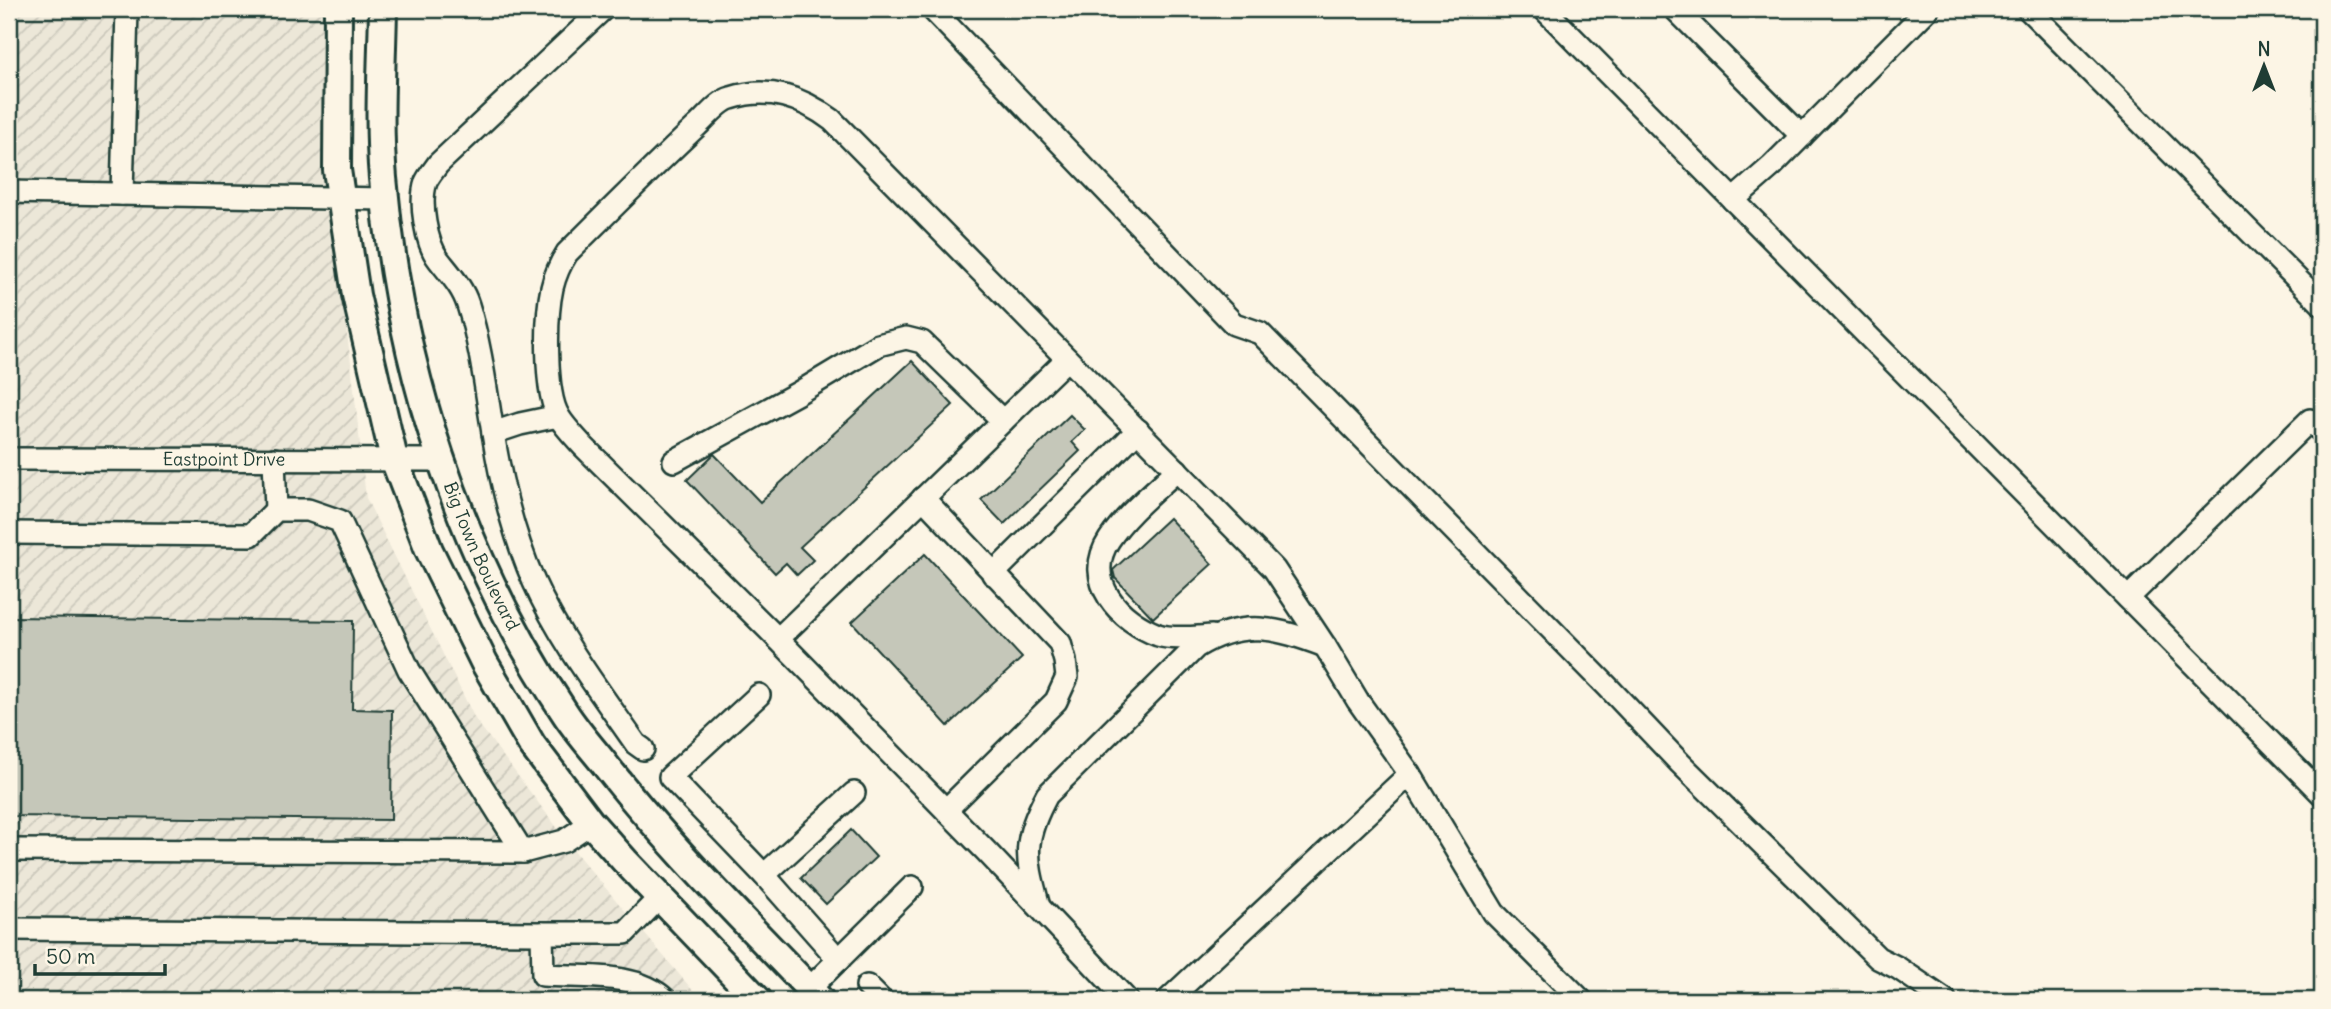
<svg xmlns="http://www.w3.org/2000/svg" width="2331" height="1009" viewBox="0 0 2331 1009" font-family="Delius,sans-serif">
<defs>
<pattern id="industrial-furrows" width="10" height="10" patternUnits="userSpaceOnUse" patternTransform="scale(1.75)"><rect width="10" height="10" fill="#ece7d8"/><path d="M-1 1l2-2M0 10L10 0M9 11l2-2" fill="none" stroke="#cac7ba"/></pattern>
</defs>
<rect width="100%" height="100%" fill="#fcf5e5"/>
<filter id="ink" filterUnits="userSpaceOnUse"><feTurbulence type="fractalNoise" baseFrequency=".0143" numOctaves="2"/><feDisplacementMap in="SourceGraphic" scale="14" xChannelSelector="R" yChannelSelector="G"/><feConvolveMatrix kernelMatrix="1 2 1 2 8 2 1 2 1" color-interpolation-filters="sRGB"/></filter>
<g filter="url(#ink)">
<path fill="url(#industrial-furrows)" d="M9 9H323L322 152 351 363 366 498 475 719 580 858 701 1000H9Z"/>
<g fill="#c5c7b9" stroke="#1f3d34" stroke-width="2">
<path d="M912 361 953 405 800 547 813 560 797 575 786 563 775 573 687 480 714 454 760 502Z"/>
<path d="M1070 415 1085 430 1072 442 1080 451 1004 524 981 500Z"/>
<path d="M1169 518 1212 564 1153 618 1115 578 1113 570Z"/>
<path d="M925 554 1022 658 948 726 852 622Z"/>
<path d="M9 617 353 621 352 709 392 710 391 820 9 816Z"/>
<path d="M851 830 876 857 826 904 801 878Z"/>
</g>
<g fill="none" stroke-linecap="round" stroke-linejoin="round">
<defs>
<g id="minor">
<path d="M932 9 1234 324 1260 333 1607 686 1680 763 1878 958 1898 968 1945 1000"/>
<path d="M1544 9 2322 794"/>
<path d="M1675 9 1802 136"/>
<path d="M2028 9 2322 304"/>
<path d="M9 192 385 199"/>
<path d="M122 194 127 9"/>
<path d="M1733 200 1772 166 1928 9"/>
<path d="M558 416 520 424 493 433C486 391 481 346 468 305 463 288 450 274 439 260 426 244 419 202 426 182 429 175 434 170 438 164L603 9"/>
<path d="M493 433C501 484 513 534 534 582 560 640 600 692 636 744L643 749"/>
<path id="s1" d="M9 459 440 460"/>
<path d="M274 459 276 510"/>
<path d="M674 461 798 393 878 345 906 338 922 342 1003 421"/>
<path d="M1177 470C1154 492 1127 513 1109 540 1082 581 1120 621 1158 635 1173 640 1195 637 1212 636"/>
<path d="M923 498 1060 643 1065 661 1067 677 1056 701 946 810"/>
<path d="M9 533 251 535 276 510H308L340 521 409 670 523 852 564 841 591 823"/>
<path d="M993 574 1138 430"/>
<path d="M2128 598 2310 420 2322 432"/>
<path d="M778 639 1067 359"/>
<path d="M759 695 670 777 764 875 839 960"/>
<path d="M9 850 523 852"/>
<path d="M764 875 854 793"/>
<path d="M659 898 625 933H542L543 975C582 978 636 971 666 1000"/>
<path d="M1038 903C1025 856 1023 839 1047 795L1196 647C1243 618 1277 628 1325 646"/>
<path d="M9 929 542 933"/>
<path d="M867 986 881 1000"/>
<path d="M809 989 912 887"/>
<path d="M1127 1000 986 851 769 630 583 446C575 437 565 427 559 417 544 393 546 315 552 288 555 275 560 264 567 253 610 210 653 167 698 125 707 117 719 101 731 98 769 86 801 97 832 120L1274 569 1325 646 1358 701 1410 774 1494 913 1581 1000"/>
<path d="M1168 1000 1410 774"/>
</g>
<g id="major">
<path d="M338 9 337 170 356 295 394 459 429 550 484 662 532 745 591 823 625 861 758 1000"/>
<path id="s2" d="M383 9C382 65 378 122 383 178 399 367 459 555 565 713 576 730 590 746 603 762 669 847 746 922 820 1000"/>
</g>
</defs>
<use href="#minor" stroke="#1f3d34" stroke-width="26"/>
<use href="#major" stroke="#1f3d34" stroke-width="32"/>
<use href="#minor" stroke="#fcf5e5" stroke-width="21"/>
<use href="#major" stroke="#fcf5e5" stroke-width="26"/>
</g>
</g>
<g text-anchor="middle" stroke-width="5" stroke-linejoin="round" paint-order="stroke">
<g font-size="18" fill="#1f3d34" stroke="#fcf5e5">
<text dy="6" stroke="none"><textPath href="#s1" startOffset="215">Eastpoint Drive</textPath></text>
<text dy="6" stroke="none"><textPath href="#s2" startOffset="562">Big Town Boulevard</textPath></text>
</g>
</g>
<rect width="2331" height="1009" fill="none" stroke="#fcf5e5" stroke-width="35"/>
<rect x="18" y="18" width="2296" height="974" fill="none" stroke="#1f3d34" stroke-width="2.5" filter="url(#ink)"/>
<g transform="translate(2264 66)" stroke="#fcf5e5" stroke-width="5" paint-order="stroke">
<path d="M0-5L12 26L0 18L-12 26Z" fill="#1f3d34"/>
<text y="-10" font-size="19" font-weight="bold" text-anchor="middle" fill="#1f3d34">N</text>
</g>
<path d="M35 964v10h130v-10" fill="none" stroke="#1f3d34" stroke-width="3.5"/>
<text x="46" y="964" font-size="21" fill="#1f3d34" stroke="#fcf5e5" stroke-width="5" paint-order="stroke">50 m</text>
</svg>
